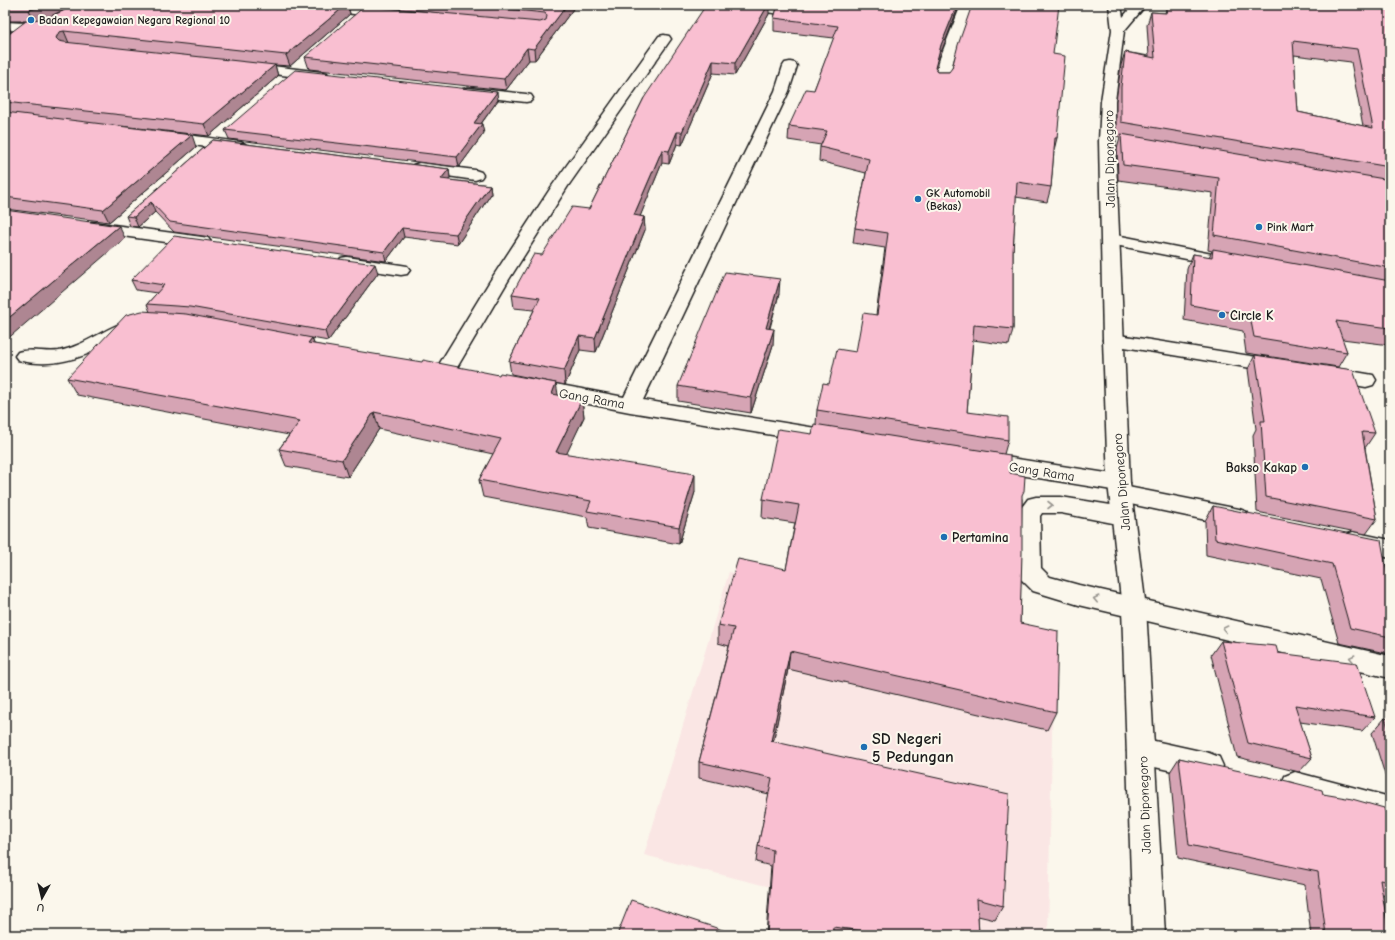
<svg xmlns="http://www.w3.org/2000/svg" width="1395" height="940" viewBox="0 0 1395 940" font-family="'Comic Neue',sans-serif">
<rect width="100%" height="100%" fill="#fbf7ec"/>
<filter id="ink" filterUnits="userSpaceOnUse"><feTurbulence type="fractalNoise" baseFrequency=".025" numOctaves="2"/><feDisplacementMap in="SourceGraphic" scale="8" xChannelSelector="R" yChannelSelector="G"/><feConvolveMatrix kernelMatrix="1 2 1 2 8 2 1 2 1" color-interpolation-filters="sRGB"/></filter>
<g filter="url(#ink)">
<path fill="#fae6e4" d="M729 572 1054 638 1048 935H960L644 855Z"/>
<g fill="none" stroke-linecap="round" stroke-linejoin="round">
<defs>
<g id="minor">
<path d="M76 5H90C87 10 80 13 75 16 52 30 31 31 5 30V22C37 24 48 23 76 5Z"/>
<path d="M303 5H343L390 10 394 11 396 14 394 17 390 18 309 9 305 8Z"/>
<path d="M739 5C759 5 780 4 799 9L801 12 799 15 795 16 745 9 741 8Z"/>
<path d="M961 5H973L954 58 948 81 946 84 941 85 936 84 934 81 940 58Z"/>
<path d="M664 35 669 36 671 39 568 186 508 281 452 376 445 378 438 376 435 371 490 281 552 186 659 36Z"/>
<path d="M790 62 795 63 797 66 789 91 643 400 828 430 836 432 839 437 836 442 828 444 630 412 522 391 519 386 522 381 529 379 624 397 775 91 783 66 785 63Z"/>
<path d="M247 63 322 72 327 73 329 76 327 79 322 80 242 70 240 67 242 64Z"/>
<path d="M468 88 526 94 531 95 533 98 531 101 526 102 463 95 461 92 463 89Z"/>
<path d="M165 132 240 142 245 144 248 147 245 150 240 152 160 140 157 137 160 134Z"/>
<path d="M419 163 475 170 481 172 483 175 481 178 475 180 413 171 411 168 413 165Z"/>
<path d="M92 222 202 237 208 238 211 242 208 246 202 247 86 231 84 227 86 223Z"/>
<path d="M1111 234 1222 256 1228 257 1231 261 1228 265 1222 266 1105 243 1102 239 1105 235Z"/>
<path d="M347 257 401 265 407 266 410 270 407 274 401 275 341 266 338 262 341 258Z"/>
<path d="M131 320 138 322 141 326 138 330C100 349 62 372 18 360L15 356 18 352C32 348 45 353 59 351 85 346 106 327 131 320Z"/>
<path d="M1113 334 1281 361 1288 362 1291 367 1288 372 1281 373 1106 344 1103 340 1106 336Z"/>
<path d="M1327 367 1373 375 1376 380 1373 385 1366 387 1320 379 1317 374 1320 369Z"/>
<path d="M980 453 1119 475 1127 477 1130 483 1128 487 1239 509 1247 512 1250 518 1247 524 1239 527 1121 502 1113 500 1110 494 1112 490 972 467 969 461 972 455Z"/>
<path d="M1036 497H1061L1123 507 1131 510 1134 516 1131 522 1123 525 1061 513H1042L1040 516 1041 568 1050 577 1079 585 1390 656V678L1079 605 1033 591 1020 578 1017 571V514L1028 499Z"/>
<path d="M1353 532 1390 540V558L1345 547 1341 541 1345 535Z"/>
<path d="M1141 738 1209 753 1219 757 1223 766 1219 775 1209 779 1141 764 1131 760 1127 751 1131 742Z"/>
<path d="M1295 772 1390 797V825L1285 794 1281 785 1285 776Z"/>
</g>
<path id="major" d="M1109 5H1121L1123 17 1133 5H1146L1124 31 1115 101V141L1130 483 1146 608 1165 935H1133L1122 608 1108 483 1103 340 1099 141 1101 101 1112 30Z"/>
</defs>
<use href="#minor" stroke="#1c1c1c" stroke-width="3"/>
<use href="#major" stroke="#1c1c1c" stroke-width="3"/>
<use href="#minor" fill="#fbf7ec" fill-rule="evenodd"/>
<use href="#major" fill="#fbf7ec" fill-rule="evenodd"/>
</g>
<g fill="#d6a4b4" stroke="#1c1c1c" fill-rule="evenodd">
<path d="M5 5H348L350 14 290 66 275 65 278 76 209 136 112 125 196 147 109 222 5 209V37L30 21H6L11 32 5 37ZM68 7 63 11 52 16Z"/>
<path d="M362 5H576L535 60H529L506 90 309 69 305 57 439 13Z"/>
<path d="M778 5 939 58 936 69 938 72H949L1053 54 1057 138 1054 150 1051 187 1047 202 1016 197 1013 252V329L1009 345 973 340 967 412 1008 440 1004 454 1010 473 1022 499 1020 623 1056 712 1047 730 788 669 773 741 1003 906 995 920 978 916 979 935H766L771 866 756 862 758 846 769 794 699 778V762L729 646 718 643V625L786 569 795 523 762 518 763 499 812 434 816 424 817 410 829 384 856 352 876 315 885 248 853 243 855 228 866 173 819 161 820 147 821 145 788 140 789 126 814 90 834 38 774 31V18Z"/>
<path d="M1167 5H1390V345L1342 339 1347 352 1338 367 1246 353 1243 331 1184 320 1187 269 1193 254 1209 257 1212 251 1208 250 1213 193 1118 180 1117 148 1120 137 1116 136V101L1121 65 1125 52 1149 56 1147 25 1151 12 1165 13ZM1294 55 1351 62 1363 126 1298 112Z"/>
<path d="M769 14 735 75 713 73 682 145 677 144 669 164 662 163 640 216 644 217 645 230 596 352 580 350 565 385 511 374 509 361 534 310 514 308 512 294 542 255 589 209 644 98Z"/>
<path d="M498 100 481 124 484 133 459 167 229 139 225 130Z"/>
<path d="M213 140 449 169 450 178 449 180 490 185 491 194 458 244 404 237 386 261 174 232 155 212 138 227 130 226 126 216Z"/>
<path d="M378 273 328 341 312 338 314 344 558 395 582 399 584 417 566 454 695 492 679 544 589 528 587 517 483 497 479 480 493 454 379 429 348 477 286 466 279 449 289 435 77 395 67 378 150 312 147 304 157 293 136 290 131 280Z"/>
<path d="M779 294 770 328 773 345 751 413 678 401V386Z"/>
<path d="M1255 355 1375 433 1365 448 1377 519 1366 534 1257 512 1253 435 1256 429 1248 369Z"/>
<path d="M1213 506 1390 578V654L1339 643 1321 579 1206 555 1205 521Z"/>
<path d="M1221 641 1278 653 1375 717 1362 731 1300 722 1312 758 1299 772 1237 757 1211 655Z"/>
<path d="M1385 718 1390 719V791L1372 733Z"/>
<path d="M1179 758 1323 794 1390 826V897L1383 895 1389 935H1311L1305 885 1178 858 1170 772Z"/>
</g>
<g fill="#ae8692" stroke="#1c1c1c">
<path d="M47 5H73L49 17 34 21 29 10Z"/>
<path d="M346 5H348L350 14 290 66 286 55Z"/>
<path d="M567 5H576L535 60 534 49Z"/>
<path d="M768 5H769V14L735 75V63Z"/>
<path d="M957 5H959L939 58 933 82 935 68 941 45Z"/>
<path d="M5 20 11 32 5 37Z"/>
<path d="M64 31 69 43 61 49 56 38 59 32Z"/>
<path d="M527 48 529 60 506 90 504 79Z"/>
<path d="M713 61V73L682 145V132Z"/>
<path d="M275 65 278 76 209 136 204 124Z"/>
<path d="M497 92 498 100 475 132 474 123Z"/>
<path d="M482 124 484 133 459 167 457 157Z"/>
<path d="M677 132V144L669 164V151Z"/>
<path d="M192 135 196 147 109 222 103 210Z"/>
<path d="M662 150V163L635 229 634 215Z"/>
<path d="M449 169 450 178 443 189 441 179Z"/>
<path d="M490 185 491 194 458 244 456 234Z"/>
<path d="M151 202 155 212 138 227 134 217Z"/>
<path d="M644 217 645 230 596 352 595 338Z"/>
<path d="M119 226 125 238 5 341V321Z"/>
<path d="M402 228 404 237 386 261 384 252Z"/>
<path d="M375 264 378 273 328 341 325 331Z"/>
<path d="M780 279 779 294 765 343 766 328Z"/>
<path d="M774 329 773 345 751 413V398Z"/>
<path d="M579 336 580 350 565 385 564 371Z"/>
<path d="M312 338 318 355 308 343Z"/>
<path d="M556 383 559 400 552 394Z"/>
<path d="M582 399 584 417 559 470 556 452Z"/>
<path d="M374 412 379 429 348 477 342 460Z"/>
<path d="M695 474V492L679 544V527Z"/>
<path d="M790 651 788 669 770 758 771 741Z"/>
</g>
<g fill="#f9bfd1" stroke="#1c1c1c" fill-rule="evenodd">
<path d="M5 5H47L44 6 29 10H5Z"/>
<path d="M72 5H346L286 55 64 31 59 32 56 38 59 41 64 42 275 65 204 124 5 102V37L26 21 46 18 63 11Z"/>
<path d="M469 5H567L534 49 527 48 504 79 305 57 365 6 540 22 546 20 547 16 545 13Z"/>
<path d="M706 5H768L735 63 713 61 682 132H677L669 151 662 150 634 215 644 217 595 338 579 336 564 371 509 361 540 298 512 294 534 254 542 255 572 207 589 209 644 98Z"/>
<path d="M778 5H957L941 45 935 68 938 72H949L952 68 958 45 972 5H1059L1053 54 1065 56 1057 138H1055L1051 187 1017 182 1013 252V329L974 325 967 412 1008 417V440L817 410 823 383 829 384 837 349 856 352 863 313 877 315 888 233 855 228 869 159 820 147 827 131 789 126 806 89 814 90 838 26 774 18Z"/>
<path d="M1168 5H1390V167L1121 122V87L1125 52 1155 58 1151 12 1166 13ZM1293 41 1357 49 1373 128 1298 112Z"/>
<path d="M295 70 497 92 474 123 482 124 457 157 225 130Z"/>
<path d="M5 112 192 135 103 210 5 197Z"/>
<path d="M1121 134 1390 180V268L1214 235 1219 178 1123 165Z"/>
<path d="M213 140 449 169 441 179 490 185 456 234 402 228 384 252 170 222 151 202 134 217 126 216Z"/>
<path d="M5 210 119 226 5 321Z"/>
<path d="M174 236 375 264 325 331 190 307 147 304 164 285 131 280Z"/>
<path d="M1213 249 1390 281V328L1336 321 1347 352 1254 337 1250 316 1191 305 1193 254 1212 257Z"/>
<path d="M725 272 780 279 766 328 774 329 751 398 678 386Z"/>
<path d="M142 311 186 314 312 338 308 343 422 362 423 360 499 375 500 373 556 383 552 394 582 399 556 452 695 474 679 527 587 511 591 501 479 480 501 439 374 412 342 460 279 449 300 421 67 378 126 315Z"/>
<path d="M1255 355 1353 370 1375 433 1362 432 1377 519 1266 497 1261 421H1265Z"/>
<path d="M814 424 1010 455V473L1025 476 1024 491 1022 495V553L1020 623 1058 631 1056 712 790 651 771 741 1009 794 1003 906 977 899 979 935H892L833 927V935H767L773 850 758 846 772 778 699 762 734 628 718 625 738 559 786 569 799 505 763 499 778 429 812 434Z"/>
<path d="M1213 506 1381 540 1388 578H1390V637L1350 628 1332 564 1215 539Z"/>
<path d="M1221 641 1276 646 1278 653 1357 663 1375 717 1295 705 1312 758 1248 743Z"/>
<path d="M1385 718 1390 719V734Z"/>
<path d="M1179 758 1287 781 1322 790 1323 794 1352 799 1384 808 1390 826V882L1380 880 1389 935H1326L1318 872 1189 845Z"/>
<path d="M631 900 738 935H617Z"/>
</g>
<defs><path id="oneway-chevron" d="M-2-3.5L2.5 0L-2 3.5" fill="none" stroke-width="1.6" stroke-linecap="round" stroke-linejoin="round"/></defs>
<g stroke="#97948e">
<use href="#oneway-chevron" transform="translate(1050 505)"/>
<use href="#oneway-chevron" transform="translate(1096 599) rotate(-167)"/>
<use href="#oneway-chevron" transform="translate(1225 629) rotate(-167)"/>
<use href="#oneway-chevron" transform="translate(1352 658) rotate(-167)"/>
</g>
</g>
<g fill="#1f6fb2" stroke="#fbf7ec" stroke-width="1.5">
<circle cx="31" cy="20" r="4"/>
<circle cx="918" cy="199" r="4"/>
<circle cx="1259" cy="227" r="4"/>
<circle cx="1222" cy="315" r="4"/>
<circle cx="1305" cy="467" r="4"/>
<circle cx="944" cy="537" r="4"/>
<circle cx="864" cy="747" r="4"/>
</g>
<g text-anchor="middle" stroke-width="4" stroke-linejoin="round" paint-order="stroke">
<g font-size="11" font-weight="bold" fill="#1c1c1c" stroke="#fbf7ec" text-anchor="start">
<text x="39" y="24">Badan Kepegawaian Negara Regional 10</text>
<text x="926" y="197">GK Automobil<tspan x="926" dy="13">(Bekas)</tspan></text>
<text x="1267" y="231">Pink Mart</text>
</g>
<g font-size="13" fill="#1c1c1c" stroke="#fbf7ec">
<text transform="translate(1109 159) rotate(-91)" y="5">Jalan Diponegoro</text>
<text transform="translate(592 398) rotate(10)" y="5">Gang Rama</text>
<text transform="translate(1042 471) rotate(9)" y="5">Gang Rama</text>
<text transform="translate(1121 482) rotate(-95)" y="5">Jalan Diponegoro</text>
<text transform="translate(1144 805) rotate(-92)" y="5">Jalan Diponegoro</text>
</g>
<g font-size="13" font-weight="bold" fill="#1c1c1c" stroke="#fbf7ec" text-anchor="start">
<text x="1230" y="320">Circle K</text>
<text x="1297" y="472" text-anchor="end">Bakso Kakap</text>
<text x="952" y="542">Pertamina</text>
</g>
<g font-size="16" font-weight="bold" fill="#1c1c1c" stroke="#fbf7ec" text-anchor="start">
<text x="872" y="744">SD Negeri<tspan x="872" dy="18">5 Pedungan</tspan></text>
</g>
</g>
<rect width="1395" height="940" fill="none" stroke="#fbf7ec" stroke-width="20"/>
<rect x="10" y="10" width="1375" height="920" fill="none" stroke="#1c1c1c" stroke-width="1.5" filter="url(#ink)"/>
<g transform="translate(42 898) rotate(188)" stroke="#fbf7ec" stroke-width="3" paint-order="stroke">
<path d="M0-3L7 15L0 10L-7 15Z" fill="#1c1c1c"/>
<text y="-6" font-size="11" font-weight="bold" text-anchor="middle" fill="#1c1c1c">U</text>
</g>
</svg>
